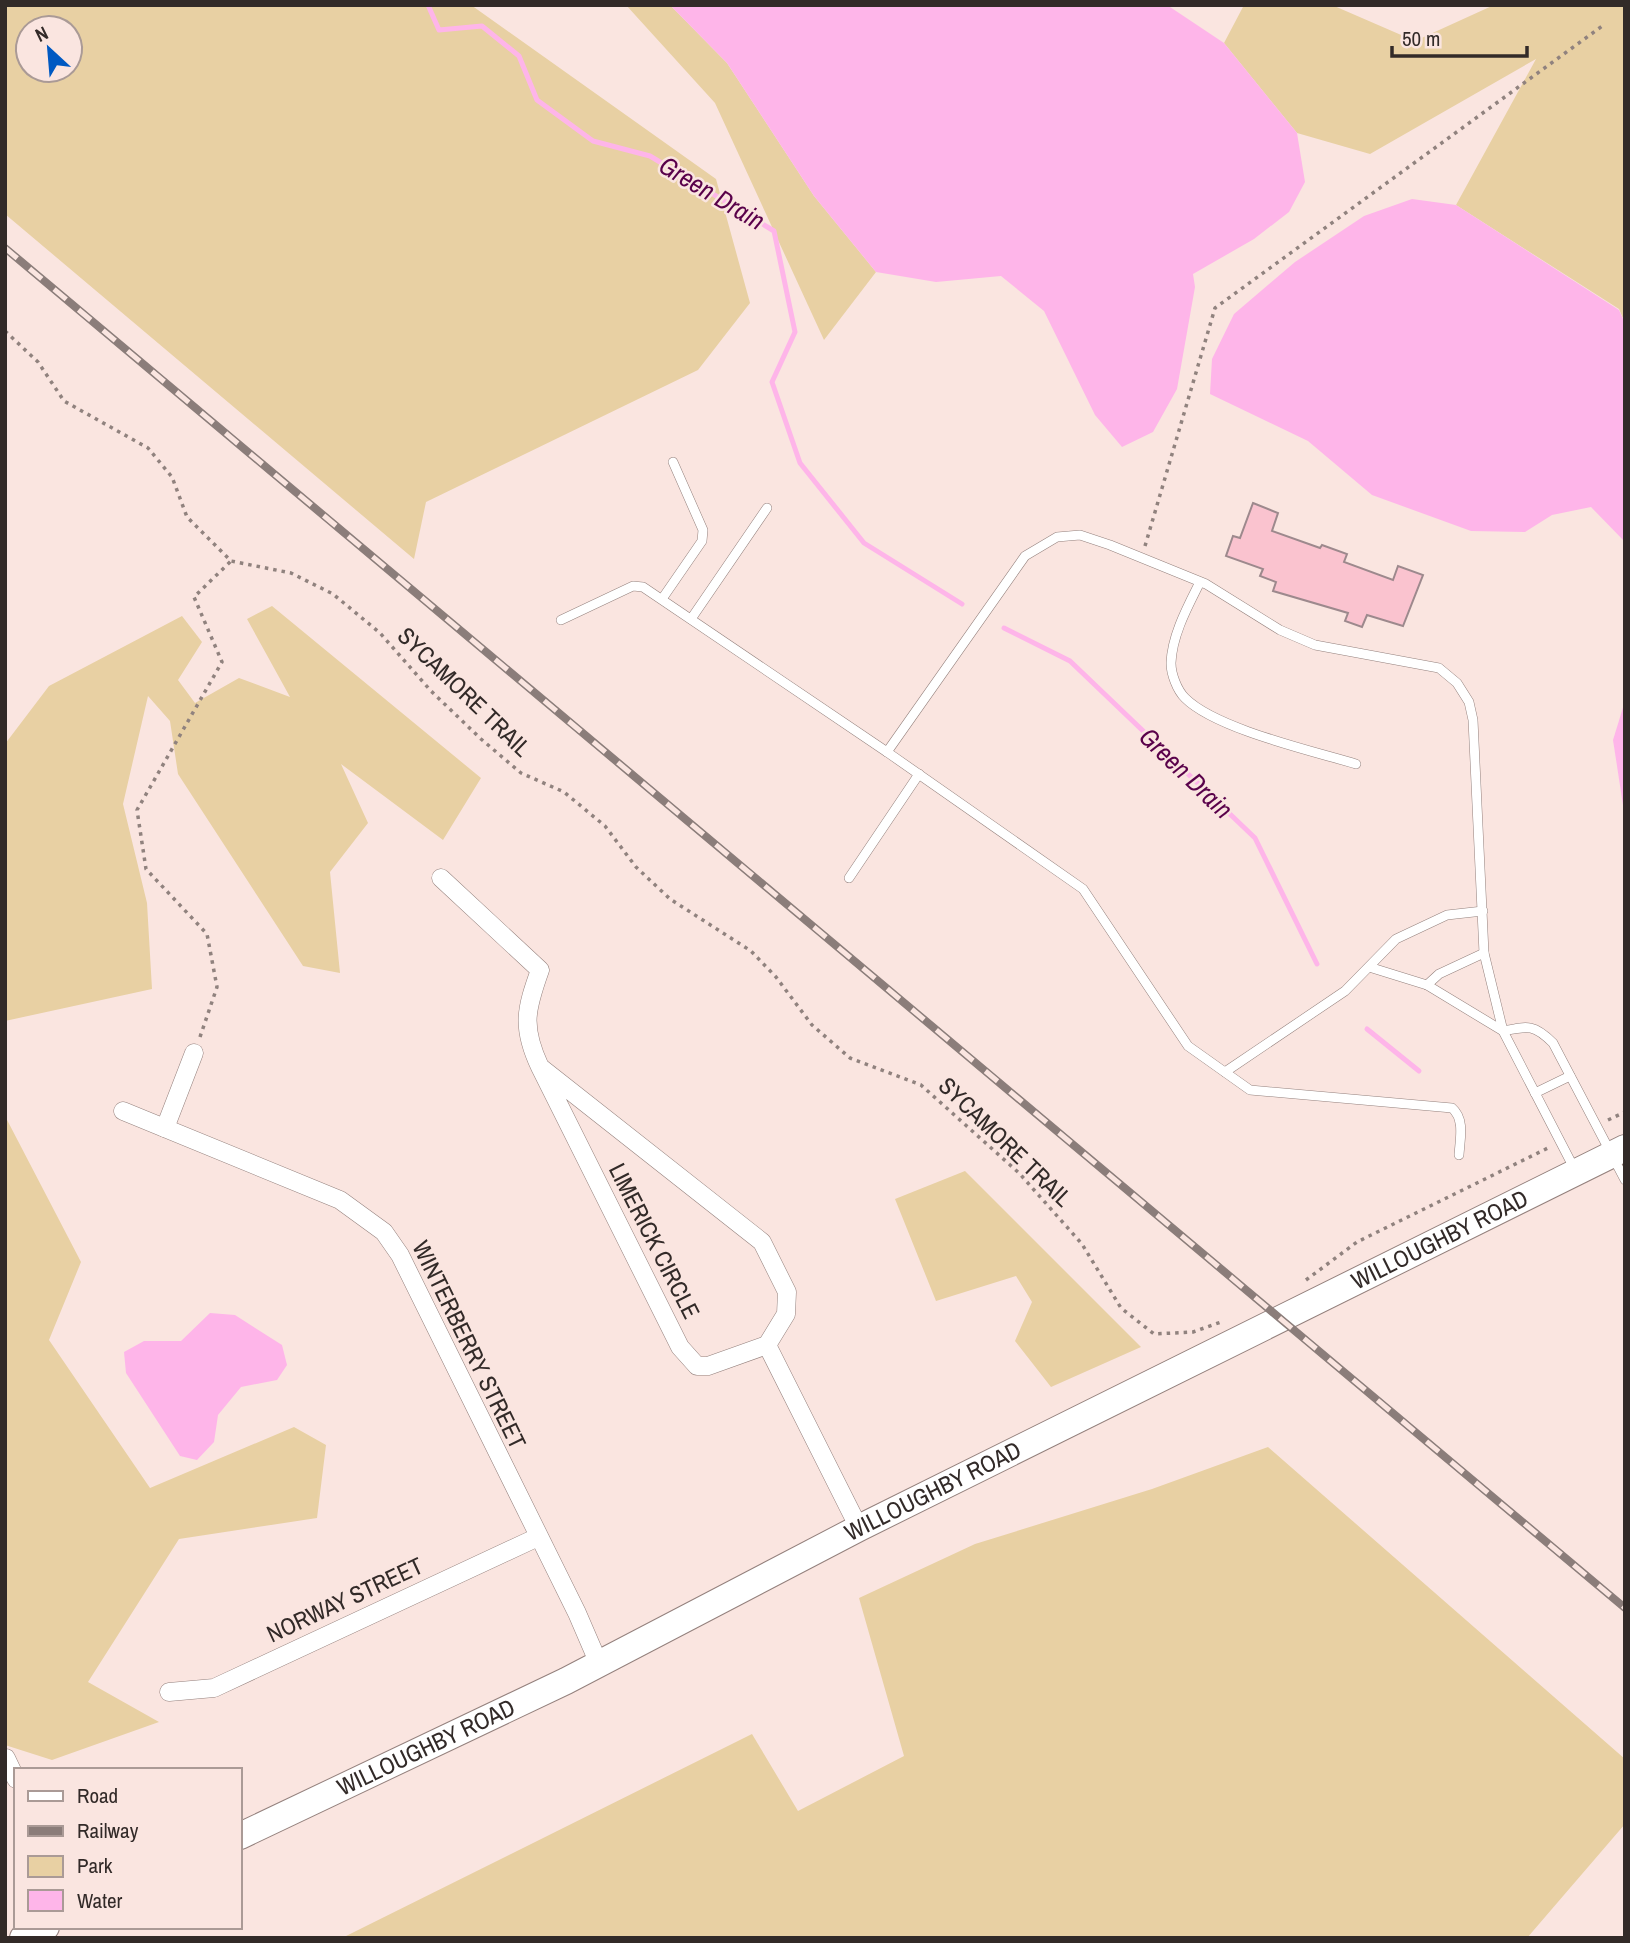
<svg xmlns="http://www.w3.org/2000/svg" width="1630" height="1943" viewBox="0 0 1630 1943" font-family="'Archivo Narrow',sans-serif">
<rect width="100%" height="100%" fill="#fae5e0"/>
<g fill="#e8d0a3" fill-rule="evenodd">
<path d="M5 5H471L716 179 750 303 698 370 426 502 414 559 5 214ZM28 28H70V70H28Z"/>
<path d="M626 5H670L727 63 814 196 876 272 824 340 715 103Z"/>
<path d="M1244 5H1332L1415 41 1494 5H1625V323L1619 309 1456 205 1536 59 1370 154 1297 133 1224 43Z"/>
<path d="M272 606 481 778 443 840 341 764 368 823 330 872 340 973 303 966 178 774 170 721 148 696 123 804 147 903 152 989 5 1021V744L49 686 182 616 202 642 178 680 195 703 239 678 290 697 247 619Z"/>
<path d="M5 1116 81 1262 49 1340 150 1488 294 1427 326 1445 317 1518 179 1539 88 1682 159 1722 52 1760 5 1745Z"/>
<path d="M965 1171 1141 1347 1051 1387 1015 1341 1032 1302 1016 1276 936 1301 895 1199Z"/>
<path d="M1268 1447 1625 1759V1824L1527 1938H342L752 1734 798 1811 904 1756 859 1598 975 1544 1152 1489Z"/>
</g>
<g fill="#feb5e9">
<path d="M670 5H1167L1224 43 1297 133 1305 182 1289 212 1254 239 1193 274 1195 287 1177 389 1153 432 1122 447 1095 415 1044 311 1001 276 936 282 876 272 814 196 727 63Z"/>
<path d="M1412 199 1456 205 1619 310 1625 323V542L1591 507 1552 515 1525 532 1471 531 1372 495 1308 441 1210 394 1212 359 1234 314 1295 262 1364 216Z"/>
<path d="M1625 701V818L1613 740Z"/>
<path d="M210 1313 235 1315 282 1345 287 1365 277 1380 241 1387 218 1415 214 1442 197 1460 180 1456 126 1373 124 1352 144 1341H181Z"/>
</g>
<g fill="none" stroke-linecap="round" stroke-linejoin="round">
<g stroke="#feb5e9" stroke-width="5">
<path d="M428 5 439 30 482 26 519 56 537 100 593 141 650 156 774 231 795 332 772 382 800 463 864 543 962 604"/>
<path d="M1004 628 1070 661 1255 838 1317 964"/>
<path d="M1367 1029 1419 1071"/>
</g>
</g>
<path fill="#fac3cf" stroke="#9d898d" stroke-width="2" d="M1253 503 1278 513 1272 531 1320 548 1322 545 1347 554 1344 562 1393 580 1398 566 1423 575 1403 626 1367 615 1362 627 1345 621 1348 613 1273 591 1276 582 1260 576 1263 569 1226 556 1233 536 1240 538Z"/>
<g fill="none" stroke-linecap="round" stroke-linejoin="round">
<defs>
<g id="lane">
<path d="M1200 582C1188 606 1172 635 1171 663 1171 674 1177 690 1185 698 1216 729 1313 751 1356 764"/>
<path d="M662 599 702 541 703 530 673 462"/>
<path d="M691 619 767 508"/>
<path d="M561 620 633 586 643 587 887 752"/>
<path d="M849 878 919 774"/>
<path d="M1369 967 1427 985 1503 1031C1528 1026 1534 1024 1553 1043L1625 1180"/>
<path d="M1427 985 1439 974 1484 953"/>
<path d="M1225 1072 1345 991 1396 939 1447 915 1483 911"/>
<path d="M1535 1093 1570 1076"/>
<path d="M1459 1155C1460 1139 1465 1119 1452 1108L1250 1090 1188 1046 1083 889 887 752 1025 556 1057 537 1080 535 1110 545 1206 584 1280 630 1315 645 1439 668 1457 683 1469 702 1473 720 1484 953 1503 1031 1575 1170"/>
</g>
<g id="street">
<path d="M441 878 540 970C526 1009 521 1027 540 1067L680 1347 697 1366H708L767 1345 786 1314 787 1292 762 1242 540 1067"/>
<path d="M123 1111 340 1200 384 1232 400 1255 577 1613 599 1664"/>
<path d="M165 1128 194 1053"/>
<path d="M767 1345 859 1528"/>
<path d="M169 1692 214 1688 538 1537"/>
<path d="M6 1758 16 1779"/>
</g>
<g id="secondary">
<path id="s1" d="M240 1836 566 1681 859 1528 1625 1148"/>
<path d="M23 1938 46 1927"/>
</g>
</defs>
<use href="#lane" stroke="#94817d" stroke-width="10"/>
<use href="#street" stroke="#94817d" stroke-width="19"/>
<use href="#secondary" stroke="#94817d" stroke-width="28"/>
<g stroke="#90827e" stroke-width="3.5" stroke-dasharray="3.5 5" stroke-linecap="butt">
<path d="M5 331 38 362 64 401 148 448 172 477 187 517 231 561 291 573 333 594 380 633 431 691 481 739 521 773 564 792 605 826 636 867 670 899 751 951 776 977 812 1025 850 1058 921 1085 1019 1173 1082 1244 1121 1308 1154 1334 1193 1332 1221 1322"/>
<path d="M1145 546 1215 308 1605 24"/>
<path d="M200 1037 217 987 207 934 146 869 137 810 222 662 194 597 231 561"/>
<path d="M1608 1120 1625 1112"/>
<path d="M1306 1280 1357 1242 1550 1147"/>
</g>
<use href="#lane" stroke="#fff" stroke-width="9"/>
<use href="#street" stroke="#fff" stroke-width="18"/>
<use href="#secondary" stroke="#fff" stroke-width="26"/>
<defs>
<path id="rail" d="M5 248 1625 1608"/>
</defs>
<use href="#rail" stroke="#8b7d7a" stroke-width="8"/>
<use href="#rail" stroke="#fae5e0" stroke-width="5" stroke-dasharray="16" stroke-linecap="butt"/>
</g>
<g text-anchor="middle" stroke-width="5" stroke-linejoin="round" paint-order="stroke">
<g font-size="24" fill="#322a28" stroke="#fae5e0">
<text transform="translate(464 692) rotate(44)" y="8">SYCAMORE TRAIL</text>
<text transform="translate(1005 1142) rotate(44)" y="8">SYCAMORE TRAIL</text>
<text dy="8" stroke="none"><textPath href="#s1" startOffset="1340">WILLOUGHBY ROAD</textPath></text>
<text transform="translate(654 1241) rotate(63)" y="8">LIMERICK CIRCLE</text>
<text transform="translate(469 1345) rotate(64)" y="8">WINTERBERRY STREET</text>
<text dy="8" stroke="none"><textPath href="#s1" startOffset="774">WILLOUGHBY ROAD</textPath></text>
<text transform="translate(345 1600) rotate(-25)" y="8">NORWAY STREET</text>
<text dy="8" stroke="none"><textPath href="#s1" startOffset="206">WILLOUGHBY ROAD</textPath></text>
</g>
<g font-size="26" font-style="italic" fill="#59014a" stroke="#fae5e0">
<text transform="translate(712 193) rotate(31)" y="9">Green Drain</text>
<text transform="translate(1186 773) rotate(44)" y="9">Green Drain</text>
</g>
</g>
<rect width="1630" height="1943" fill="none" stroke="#322a28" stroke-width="14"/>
<rect x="14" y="1768" width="228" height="161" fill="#fae5e0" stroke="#aa9a96" stroke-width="2"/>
<rect x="28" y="1791" width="35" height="10" fill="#ffffff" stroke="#aa9a96" stroke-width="2"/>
<text x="77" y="1803" font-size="21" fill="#322a28">Road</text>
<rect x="28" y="1826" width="35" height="10" fill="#8b7d7a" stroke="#aa9a96" stroke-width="2"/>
<text x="77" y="1838" font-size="21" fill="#322a28">Railway</text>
<rect x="28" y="1856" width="35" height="21" fill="#e8d0a3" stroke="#aa9a96" stroke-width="2"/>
<text x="77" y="1873" font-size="21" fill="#322a28">Park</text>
<rect x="28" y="1890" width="35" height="21" fill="#feb5e9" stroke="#aa9a96" stroke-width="2"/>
<text x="77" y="1908" font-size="21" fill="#322a28">Water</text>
<g transform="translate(49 49) rotate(334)"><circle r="33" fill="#fae5e0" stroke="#aa9a96" stroke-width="2"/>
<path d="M0-5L12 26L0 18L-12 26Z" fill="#0059c2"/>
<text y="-10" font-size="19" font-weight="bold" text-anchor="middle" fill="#322a28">N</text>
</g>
<path d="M1392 46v10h135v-10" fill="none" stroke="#322a28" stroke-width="3.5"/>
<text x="1402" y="46" font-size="21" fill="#322a28" stroke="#fae5e0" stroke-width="5" paint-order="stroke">50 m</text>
</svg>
